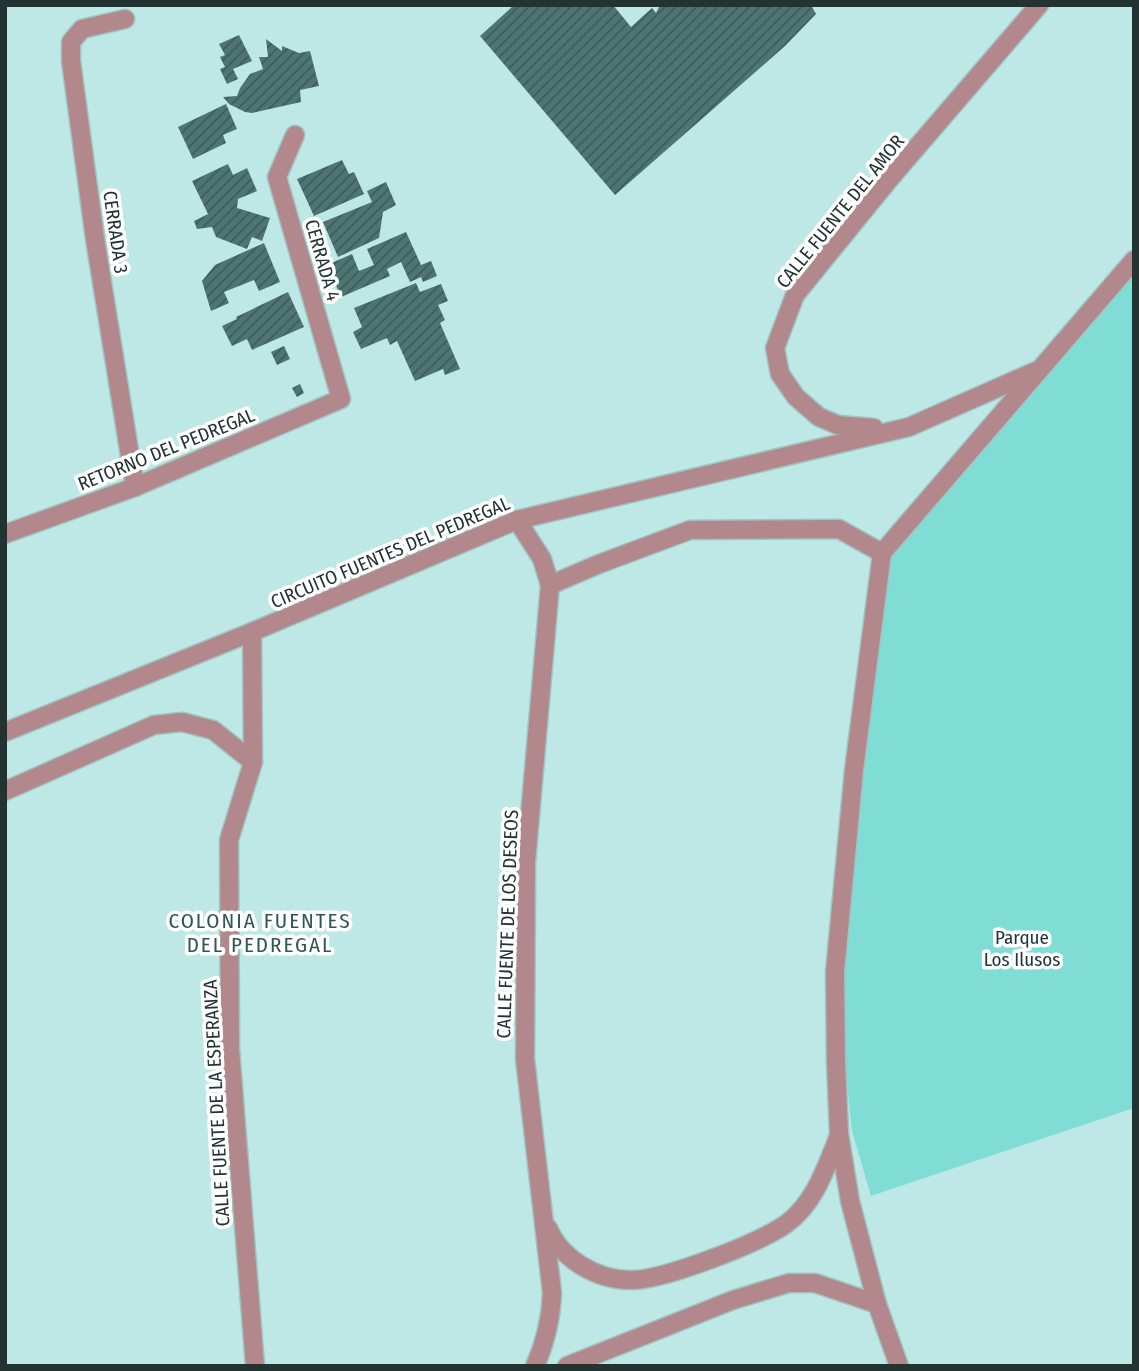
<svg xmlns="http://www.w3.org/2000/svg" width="1139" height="1371" viewBox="0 0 1139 1371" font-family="'Fira Sans Condensed',sans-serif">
<defs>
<pattern id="building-hatch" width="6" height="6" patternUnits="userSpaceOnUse" patternTransform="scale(1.75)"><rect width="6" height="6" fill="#4e7572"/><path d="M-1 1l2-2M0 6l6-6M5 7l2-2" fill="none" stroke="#3d5c59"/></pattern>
</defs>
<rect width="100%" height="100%" fill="#bee8e5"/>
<path fill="#7fddd6" d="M1134 260V1108L871 1196 852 1131 835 972 883 553Z"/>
<g fill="url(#building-hatch)">
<path d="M514 5H613L631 27 652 8 656 13 660 5H811L816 14 785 46 615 195 480 36Z"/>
<path d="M239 35 252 61 233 69 238 79 227 84 220 69 225 67 220 57 225 55 219 44Z"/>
<path d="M266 39 282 51V46L299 53 310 51 319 86 300 90 301 102 252 113 245 112 229 104 223 97 237 96 240 88 250 74 263 69 259 57H268Z"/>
<path d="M226 104 237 129 223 135 226 143 193 159 178 127Z"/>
<path d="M342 160 349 174 354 172 364 194 314 216 297 179Z"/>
<path d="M228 164 233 175 247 168 257 191 238 199 237 208 270 218 262 241 252 237 247 249 216 237 212 227 197 229 194 221 208 214 192 181Z"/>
<path d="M386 182 396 205 383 212 379 238 338 257 323 222 372 202 367 191Z"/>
<path d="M406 232 421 265 431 261 437 276 423 282 421 277 410 282 401 262 387 269 390 276 341 297 327 265 352 254 359 271 374 265 367 249Z"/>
<path d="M264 243 280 282 259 291 254 280 224 292 229 303 211 311 202 281 215 265Z"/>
<path d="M416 283 420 292 441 284 448 301 438 305 445 320 440 323 460 369 445 375 443 369 415 381 397 341 390 345 387 338 361 349 353 332 362 327 354 308Z"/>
<path d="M288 292 304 327 252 350 247 339 232 346 222 326 237 319 236 317Z"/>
<path d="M284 346 290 359 277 365 271 352Z"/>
<path d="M300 384 304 393 297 397 292 388Z"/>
</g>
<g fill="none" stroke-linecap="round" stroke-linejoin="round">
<defs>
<g id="minor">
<path d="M125 19 82 29 71 42V61L95 239 135 487"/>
<path d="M874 428 838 425 819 417 796 397 780 374 775 348 795 295 887 182 1039 5"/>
<path d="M517 520 542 559 550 585 526 862 525 1059 552 1293C551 1320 546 1341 535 1366"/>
<path d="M5 534 135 487 341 399 277 177 295 135"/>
<path d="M550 585 599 564 690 530 839 529 882 553"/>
<path d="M252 632 253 762 229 840 230 1049 255 1366"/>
<path d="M5 732 252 632 517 520 909 427 1036 371"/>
<path d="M5 791 154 725 182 722 213 730 253 762"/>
<path d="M548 1228C561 1259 597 1280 630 1280 662 1281 759 1243 786 1224 814 1204 826 1168 838 1138"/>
<path d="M567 1366 733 1300 789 1283H815L877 1304"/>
<path d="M899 1366 877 1304 850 1201 839 1134 836 1062 835 972 854 770 882 553 1134 260"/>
</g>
</defs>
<use href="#minor" stroke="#9fc4c1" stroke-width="21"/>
<use href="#minor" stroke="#b3888c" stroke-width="18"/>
</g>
<g text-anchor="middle" stroke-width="7" stroke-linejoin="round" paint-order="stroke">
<g font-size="19" fill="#223331" stroke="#fff">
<text transform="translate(840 211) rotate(-51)" y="7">CALLE FUENTE DEL AMOR</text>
<text transform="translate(116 232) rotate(82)" y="7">CERRADA 3</text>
<text transform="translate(323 260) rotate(74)" y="7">CERRADA 4</text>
<text transform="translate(166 449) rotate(-22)" y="7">RETORNO DEL PEDREGAL</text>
<text transform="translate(390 552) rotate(-23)" y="7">CIRCUITO FUENTES DEL PEDREGAL</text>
<text transform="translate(507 924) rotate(-88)" y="7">CALLE FUENTE DE LOS DESEOS</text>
<text transform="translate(216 1103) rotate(-93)" y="7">CALLE FUENTE DE LA ESPERANZA</text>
</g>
<g font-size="19" fill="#203836" stroke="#fff">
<text x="1022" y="944">Parque<tspan x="1022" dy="22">Los Ilusos</tspan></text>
</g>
<g font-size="21" letter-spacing="2" fill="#2f5653" stroke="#fff">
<text x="260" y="928">COLONIA FUENTES<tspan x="260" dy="24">DEL PEDREGAL</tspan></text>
</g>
</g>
<rect width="1139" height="1371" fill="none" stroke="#223331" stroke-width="14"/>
</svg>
